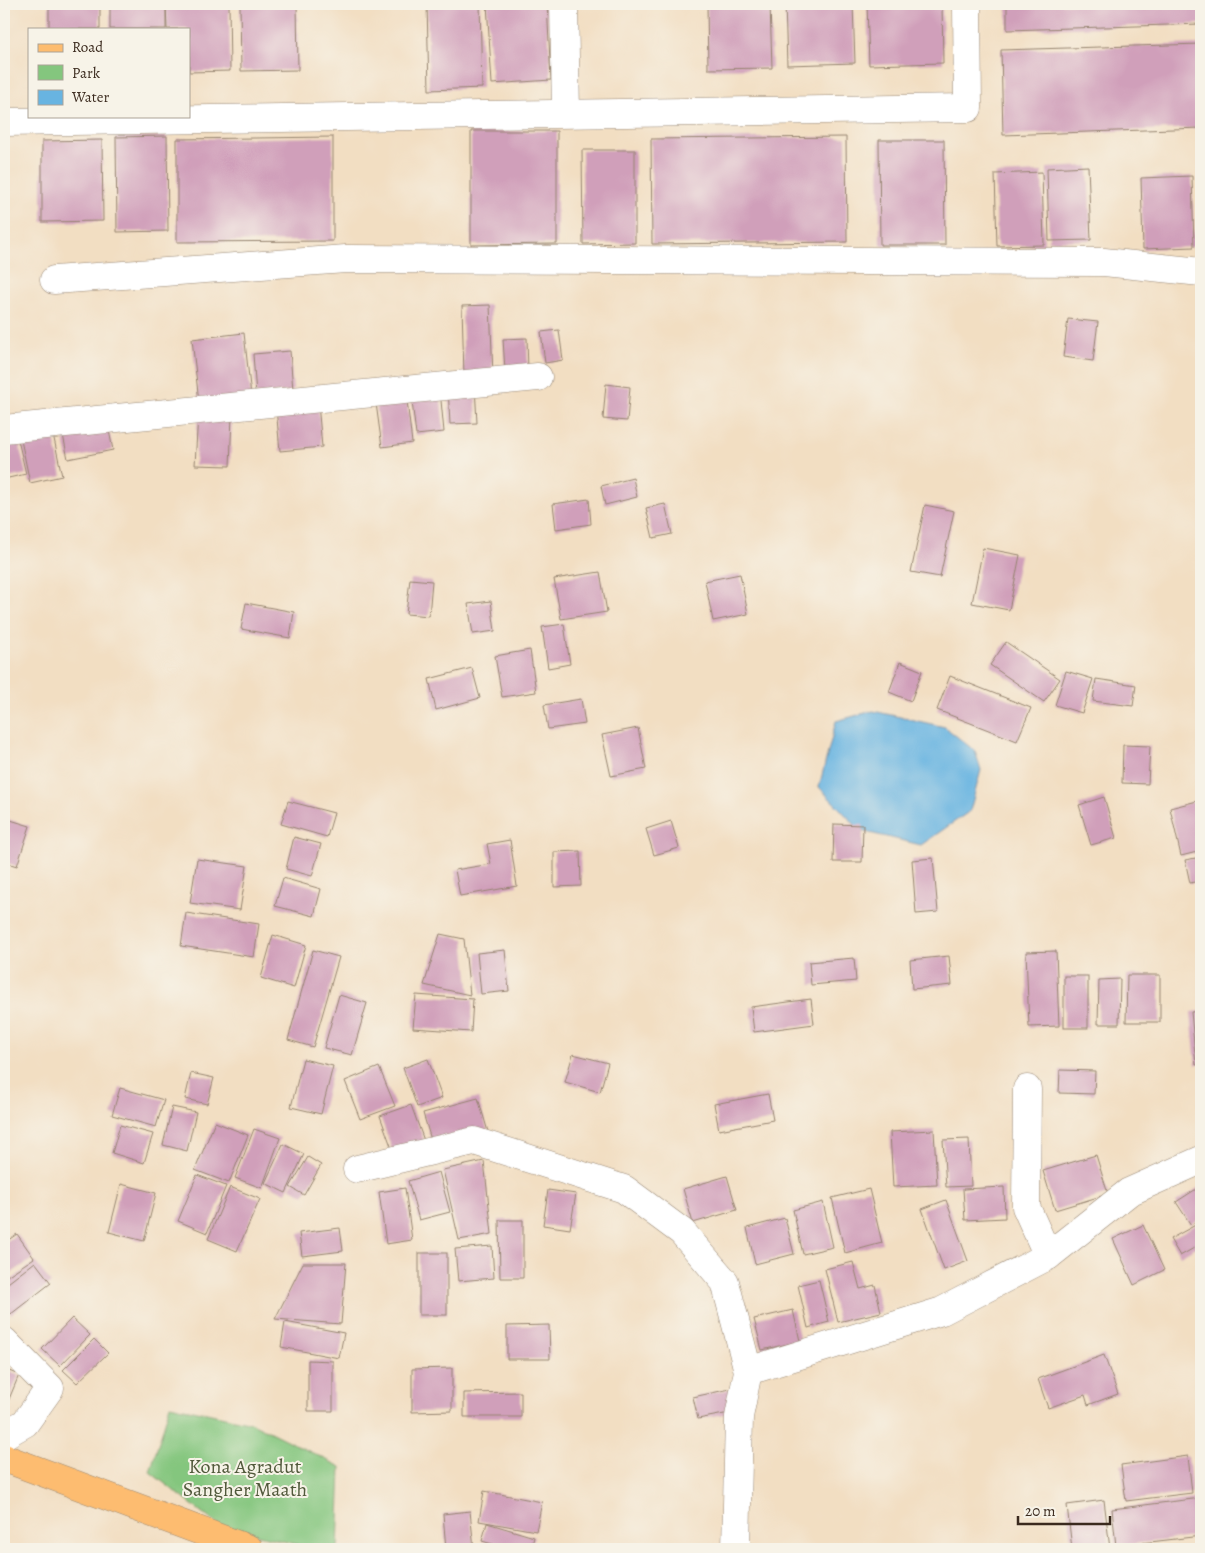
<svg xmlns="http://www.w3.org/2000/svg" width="1205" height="1553" viewBox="0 0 1205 1553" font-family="Alegreya,serif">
<rect width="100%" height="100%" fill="#f7f3e8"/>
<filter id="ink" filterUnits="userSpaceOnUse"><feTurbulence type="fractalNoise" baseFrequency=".02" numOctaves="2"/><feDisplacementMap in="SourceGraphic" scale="10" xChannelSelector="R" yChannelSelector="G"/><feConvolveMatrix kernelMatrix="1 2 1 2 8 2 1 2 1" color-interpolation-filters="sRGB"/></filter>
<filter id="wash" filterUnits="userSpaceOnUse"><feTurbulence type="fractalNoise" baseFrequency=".0096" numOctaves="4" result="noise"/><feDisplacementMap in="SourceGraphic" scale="20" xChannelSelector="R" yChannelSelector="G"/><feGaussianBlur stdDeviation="1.12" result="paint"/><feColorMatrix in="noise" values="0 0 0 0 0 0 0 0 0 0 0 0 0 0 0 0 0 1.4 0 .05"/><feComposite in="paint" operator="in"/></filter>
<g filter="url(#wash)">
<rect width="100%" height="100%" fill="#f2dec2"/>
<path fill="#84c67e" stroke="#60784e" d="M170 1405 252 1423 341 1467 338 1549H315L218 1525 150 1472Z"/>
<path fill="#68b4e1" stroke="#526f80" d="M873 711 945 727 975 751 981 770 970 811 921 845 861 831 819 787 836 721Z"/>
<g id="blocks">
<g fill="#d09fba">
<rect x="49" y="4" width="51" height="25"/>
<rect x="110" y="4" width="56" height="25"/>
<path d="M166 4H229L230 71 189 72V29H167Z"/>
<path d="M240 4H297L298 70 241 71Z"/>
<path d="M427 4H480L482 88 429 90Z"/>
<path d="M487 4H547L551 80 492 84Z"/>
<path d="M707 4H770L772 68 708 69Z"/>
<path d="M785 4H853L855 63 787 65Z"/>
<path d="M867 4H942L943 63 869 65Z"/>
<path d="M1007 4H1201V24L1007 30Z"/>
<path d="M1201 44V128L1003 135 1001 50Z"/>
<path d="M471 131H557V244L471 245Z"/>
<path d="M167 136 168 231 117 232 116 137Z"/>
<path d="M333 137V241L177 242V139Z"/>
<path d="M846 137 847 242 652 244 651 139Z"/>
<path d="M102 140 103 221 42 222V141Z"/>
<path d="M879 140H944L945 245H880Z"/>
<path d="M582 150H635V243L583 244Z"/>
<path d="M1088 166 1091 240 1049 241 1047 168Z"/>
<path d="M1042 172 1044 245 997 246 995 174Z"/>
<path d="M1192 176 1194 247 1143 249 1141 178Z"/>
<path d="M490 305 493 375 464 376 462 306Z"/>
<path d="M1068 319 1098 322 1093 361 1063 357Z"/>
<path d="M559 330 563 360 545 363 541 332Z"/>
<path d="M244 333 251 396 199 402 192 339Z"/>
<path d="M527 338 528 370 505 371 503 339Z"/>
<path d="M290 351 293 391 256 395 253 354Z"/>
<path d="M606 384 630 387 627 421 603 419Z"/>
<path d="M475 386 477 423 450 424 448 387Z"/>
<path d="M440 390 444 432 416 435 411 393Z"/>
<path d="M406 392 412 443 382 447 375 396Z"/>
<path d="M318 404 322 447 280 451 276 408Z"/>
<path d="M198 414 232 415 230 466 195 465Z"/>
<path d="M107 421 113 450 68 459 62 430Z"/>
<path d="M53 434 62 476 30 483 21 440Z"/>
<path d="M18 440 26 474 4 479V443Z"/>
<path d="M633 478 637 497 605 505 601 486Z"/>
<path d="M589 499 591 524 556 529 553 504Z"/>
<path d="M665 504 672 534 653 538 646 508Z"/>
<path d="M925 505 954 511 940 577 911 572Z"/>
<path d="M983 548 1020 555 1009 610 972 603Z"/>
<path d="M600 572 607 612 561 619 554 579Z"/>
<path d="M740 574 748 614 713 621 705 581Z"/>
<path d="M410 579 432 581 429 616 406 614Z"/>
<path d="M491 601 495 631 473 634 468 604Z"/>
<path d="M246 603 294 612 290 638 241 629Z"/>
<path d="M564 624 570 664 548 668 542 627Z"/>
<path d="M1006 642 1060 679 1044 702 990 665Z"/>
<path d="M530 650 536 692 502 697 495 656Z"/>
<path d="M900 662 922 671 911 701 889 692Z"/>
<path d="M472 668 480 698 436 710 429 679Z"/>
<path d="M1066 671 1093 679 1082 713 1055 705Z"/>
<path d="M950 676 1031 708 1017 741 937 710Z"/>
<path d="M1096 679 1136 685 1133 706 1093 701Z"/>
<path d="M581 699 585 724 548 729 544 705Z"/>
<path d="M638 728 646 769 611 776 602 735Z"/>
<path d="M1123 745 1150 746 1148 784 1122 783Z"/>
<path d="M1104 797 1116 838 1091 845 1079 805Z"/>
<path d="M1201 800V851L1181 856 1170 808Z"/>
<path d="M288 801 334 813 327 837 281 824Z"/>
<path d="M4 818 30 826 17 866 4 862Z"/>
<path d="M671 821 679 848 654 855 646 829Z"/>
<path d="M834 824 863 825 862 862H833Z"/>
<path d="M294 837 321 844 312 876 286 869Z"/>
<path d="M510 840 517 886 460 896 455 870 491 864 487 844Z"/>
<path d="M580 851 581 886 554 887V852Z"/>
<path d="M1201 857V881L1190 883 1185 860Z"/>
<path d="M933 858 938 912 916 914 912 860Z"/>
<path d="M197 859 247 866 240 910 190 903Z"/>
<path d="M283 878 321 889 314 916 275 906Z"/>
<path d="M186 913 259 924 254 957 181 946Z"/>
<path d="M440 934 464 939 470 995 424 985Z"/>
<path d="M273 935 306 945 294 988 261 978Z"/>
<path d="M313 950 339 957 313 1047 288 1040Z"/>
<path d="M505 950 509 991 481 994 477 953Z"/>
<path d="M1056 951 1059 1026 1029 1027 1026 952Z"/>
<path d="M949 956 952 985 912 989 910 960Z"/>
<path d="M854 958 856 981 811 985 809 962Z"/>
<path d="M1127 975H1160V1022H1126Z"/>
<rect x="1064" y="976" width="24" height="52"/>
<path d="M1120 979 1119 1024H1098L1099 980Z"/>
<path d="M339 995 367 1003 352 1055 324 1048Z"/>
<path d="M416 995 473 999 471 1032 413 1028Z"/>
<path d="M811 999 814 1024 754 1032 751 1007Z"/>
<path d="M1201 1011V1064L1196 1065 1191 1012Z"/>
<path d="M573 1054 608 1063 600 1092 565 1082Z"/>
<path d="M303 1059 333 1066 321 1114 291 1107Z"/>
<path d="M428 1059 442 1098 417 1107 403 1068Z"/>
<path d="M379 1067 395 1106 360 1119 345 1081Z"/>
<path d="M1060 1070 1095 1071 1094 1094 1059 1093Z"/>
<path d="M191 1073 214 1078 207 1104 185 1099Z"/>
<path d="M120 1088 164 1100 156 1127 112 1115Z"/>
<path d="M768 1094 773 1120 719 1130 714 1104Z"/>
<path d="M478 1098 489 1135 434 1150 423 1113Z"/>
<path d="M411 1105 426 1146 395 1157 380 1116Z"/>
<path d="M172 1107 196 1112 187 1151 163 1145Z"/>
<path d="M215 1122 248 1135 229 1183 195 1170Z"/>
<path d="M120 1125 153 1134 144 1163 112 1153Z"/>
<path d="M254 1129 280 1138 262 1188 235 1178Z"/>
<path d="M934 1130 937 1185 893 1187 890 1132Z"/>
<path d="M969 1139 971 1186 946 1187 943 1140Z"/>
<path d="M283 1144 304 1154 286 1193 265 1183Z"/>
<path d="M1096 1155 1108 1194 1055 1210 1043 1171Z"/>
<path d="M308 1157 321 1165 304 1195 290 1187Z"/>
<path d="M484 1161 492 1234 459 1240 443 1170Z"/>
<path d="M439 1172 450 1212 419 1220 408 1181Z"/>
<path d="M197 1175 226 1186 207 1233 178 1221Z"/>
<path d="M727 1176 737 1210 693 1223 683 1189Z"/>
<path d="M121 1184 156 1193 144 1241 109 1232Z"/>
<path d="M1201 1186V1217L1191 1225 1176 1202Z"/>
<path d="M230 1187 260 1199 237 1251 208 1239Z"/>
<path d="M1004 1187 1005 1218 965 1220 963 1189Z"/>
<path d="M405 1188 412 1240 386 1244 379 1192Z"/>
<path d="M869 1189 882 1243 845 1253 832 1198Z"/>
<path d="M548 1190 576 1194 570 1229 543 1225Z"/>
<path d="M946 1200 968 1261 944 1270 922 1209Z"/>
<path d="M823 1202 833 1247 803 1254 793 1210Z"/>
<path d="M785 1218 794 1254 755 1264 747 1228Z"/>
<path d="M499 1220H523V1278H500Z"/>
<path d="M1201 1222V1244L1180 1256 1170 1239Z"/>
<path d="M1143 1225 1164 1270 1134 1285 1113 1239Z"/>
<path d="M340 1228 343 1251 302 1256 299 1233Z"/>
<path d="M17 1234 34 1258 4 1278V1243Z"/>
<path d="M492 1246 494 1278 458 1281 455 1249Z"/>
<rect x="419" y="1253" width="28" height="62"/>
<path d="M35 1262 51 1283 11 1314 4 1304V1286Z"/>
<path d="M853 1262 860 1289 875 1285 881 1312 838 1322 825 1269Z"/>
<path d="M303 1263H346L341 1324 275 1319Z"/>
<path d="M819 1280 829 1322 808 1328 798 1285Z"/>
<path d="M793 1310 800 1341 762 1350 754 1319Z"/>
<path d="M72 1318 90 1335 60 1366 42 1349Z"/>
<path d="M285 1322 344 1333 339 1358 281 1347Z"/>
<path d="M549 1325 550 1359H507V1326Z"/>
<path d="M94 1339 108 1353 77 1383 63 1370Z"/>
<path d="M1104 1355 1118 1394 1088 1405 1085 1395 1048 1408 1038 1379Z"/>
<path d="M308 1360 333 1361V1411H308Z"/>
<path d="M1201 1365V1383L1197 1366Z"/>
<path d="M452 1368V1411L412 1412V1369Z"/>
<path d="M4 1369 19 1375 4 1411Z"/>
<path d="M730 1389 735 1412 698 1419 693 1397Z"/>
<path d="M521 1392V1417H464V1393Z"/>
<path d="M1188 1456 1192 1493 1126 1501 1121 1465Z"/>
<path d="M484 1491 542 1502 536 1531 479 1521Z"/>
<path d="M1201 1498V1536L1116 1546 1112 1509Z"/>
<path d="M1104 1500 1110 1549H1072L1067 1505Z"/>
<path d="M470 1511 474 1549H446L443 1514Z"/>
<path d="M487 1523 534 1537 531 1549H509L482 1541Z"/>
</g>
</g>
</g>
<g filter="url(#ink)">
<use href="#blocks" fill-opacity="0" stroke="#968470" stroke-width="1"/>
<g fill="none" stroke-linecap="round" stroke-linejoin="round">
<defs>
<g id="street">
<path d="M564 4 566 113"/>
<path d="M4 122 968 108 967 4"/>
<path d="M54 280 346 259 1104 262 1201 272"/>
<path d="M4 429 538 377"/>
<path d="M1027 1089 1026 1207 1048 1256"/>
<path d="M357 1169 474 1141 624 1189 682 1232 725 1282 748 1371 739 1417 736 1549"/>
<path d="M4 1341 50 1388 25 1423 4 1435"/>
<path d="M748 1371 942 1311 1048 1256 1129 1192 1201 1160"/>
</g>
<path id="primary" d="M4 1458 249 1549"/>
</defs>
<use href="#street" stroke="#968470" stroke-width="29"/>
<use href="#primary" stroke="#968470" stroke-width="29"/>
<use href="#street" stroke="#fff" stroke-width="28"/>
<use href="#primary" stroke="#fdbc6f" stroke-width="28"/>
</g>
</g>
<g text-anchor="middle" stroke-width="4" stroke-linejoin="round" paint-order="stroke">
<g font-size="20" fill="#51593b" stroke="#f7f3e8">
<text x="245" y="1473">Kona Agradut<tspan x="245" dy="23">Sangher Maath</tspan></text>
</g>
</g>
<rect width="1205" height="1553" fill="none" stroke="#f7f3e8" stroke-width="20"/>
<rect x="28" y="28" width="162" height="90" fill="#f7f3e8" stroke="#aca397"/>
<rect x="38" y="44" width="25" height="8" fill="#fdbc6f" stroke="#aca397"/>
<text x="72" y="52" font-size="15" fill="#3b2a1e">Road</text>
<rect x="38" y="65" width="25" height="15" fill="#84c67e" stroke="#aca397"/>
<text x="72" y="78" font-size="15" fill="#3b2a1e">Park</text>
<rect x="38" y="90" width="25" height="15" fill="#68b4e1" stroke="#aca397"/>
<text x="72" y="102" font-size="15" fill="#3b2a1e">Water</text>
<path d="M1018 1516v8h92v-8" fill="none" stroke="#3b2a1e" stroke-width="2.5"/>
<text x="1025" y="1516" font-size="15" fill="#3b2a1e" stroke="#f7f3e8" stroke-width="4" paint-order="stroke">20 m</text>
</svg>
